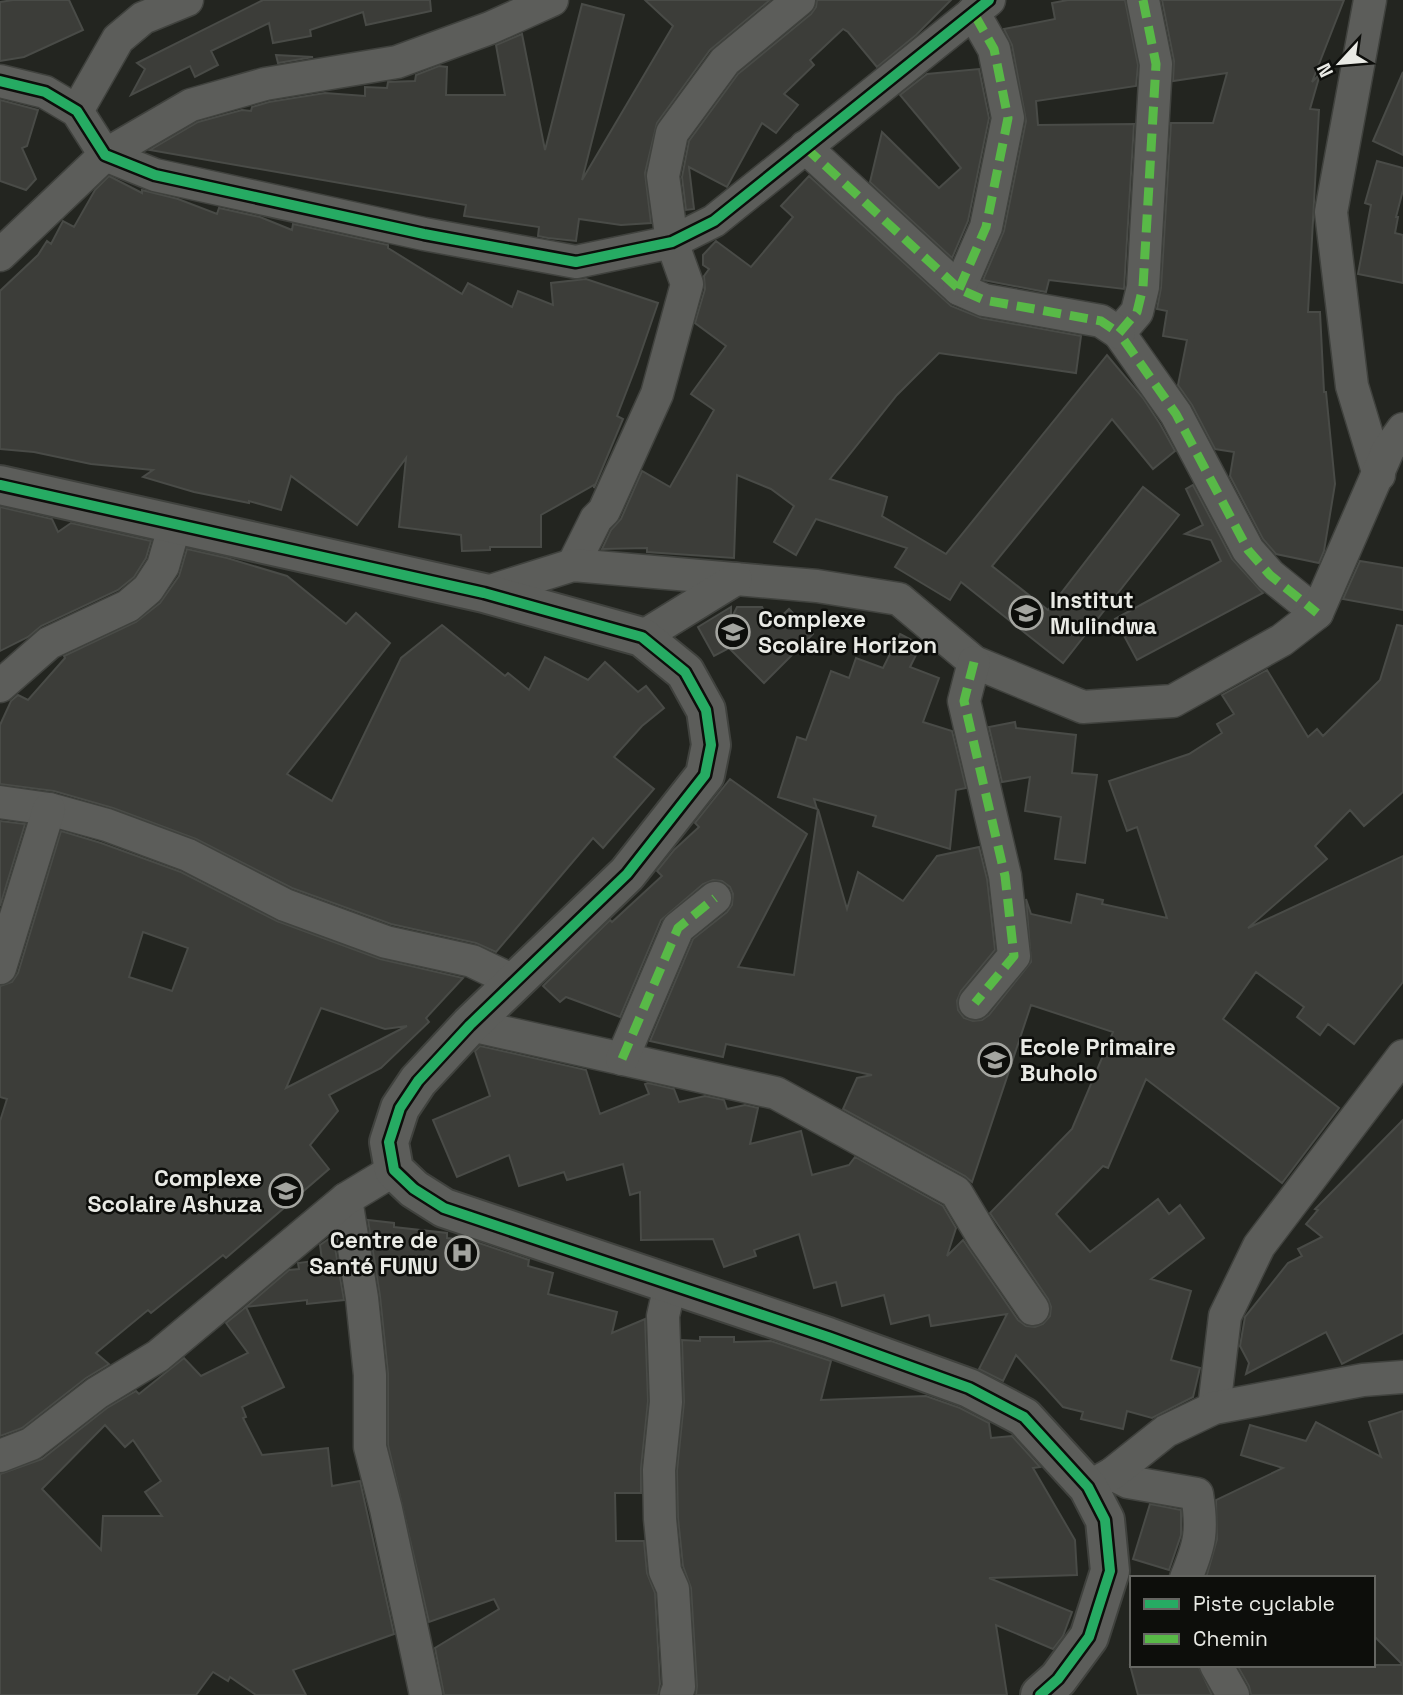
<svg xmlns="http://www.w3.org/2000/svg" width="1403" height="1695" viewBox="0 0 1403 1695" font-family="'Space Grotesk',sans-serif">
<rect width="100%" height="100%" fill="#232520"/>
<g fill="#3c3d39" stroke="#494b47" stroke-width="2" fill-rule="evenodd">
<path d="M13 0H69L83 30 24 57 0 61V2Z"/>
<path d="M263 0H430L431 11 366 25 363 12 310 30 311 36 273 43 269 23 211 51 218 65 195 77 190 66 131 95 145 69 137 63Z"/>
<path d="M645 0H770L710 50 657 123 645 173 651 223 621 225 579 219 576 241 548 238 538 236 539 227 464 216 466 205 150 150 198 122 242 110 251 111 252 107 269 102 325 93 365 96V87L387 88 388 82 415 81 416 75 439 66 447 67 446 95H505L496 45 522 34 545 150 582 4 624 15 582 180 673 26Z"/>
<path d="M817 0H951L916 35 877 67 848 32 843 29 810 60 814 65 784 94 798 105 776 133 762 123 727 187 689 167 694 209 686 210 682 177 689 141 738 74 811 14 816 7Z"/>
<path d="M1068 0H1125L1138 65 1136 86 1036 101 1038 125 1134 124 1124 289 1049 280 1046 292 983 280 1004 231 1026 121 1012 45 1004 29 1055 19 1052 3Z"/>
<path d="M1162 0H1344L1312 82 1320 74 1310 109 1319 110 1308 312H1320L1324 392H1326L1335 484 1324 551 1319 563 1276 554 1263 539 1230 476 1234 452 1215 449 1192 405 1178 385 1187 340 1163 336 1167 311 1157 309 1161 288 1171 123H1213L1227 73 1173 81 1174 61Z"/>
<path d="M276 55 313 57 278 63Z"/>
<path d="M979 69 989 118 968 221 952 258 870 182 882 132 939 188 961 168 900 95 927 74Z"/>
<path d="M1403 72V155L1373 141Z"/>
<path d="M0 100 38 110 27 146 22 148 36 179 26 190 0 181Z"/>
<path d="M1377 161 1403 168V190L1396 217H1398L1395 233 1403 235V283L1358 274 1371 205 1365 203Z"/>
<path d="M109 176 142 193V190L178 199 217 214 219 208 260 217 292 230 293 224 388 245V248L462 294 468 283 512 307 518 291 553 305 551 283 586 279 658 303 637 364 617 416 623 419 594 488V485L541 515V547H490V550L462 551 461 535 399 527 406 458 357 525 291 476 281 510 249 501V503L194 492 143 477 153 470 91 464 34 452 0 449V291L38 255 47 241 51 244 63 221 74 227 95 190Z"/>
<path d="M809 176 951 306 981 318 1081 336 1076 373 939 353 897 395 830 479 887 497 882 516 946 554 1107 355 1143 398 1160 424 1175 451 1153 469 1112 419 992 566 1048 610 1143 487 1179 515 1063 663 961 582 950 600 895 567 907 548 816 519 796 555 774 542 794 506 771 489 737 475 734 558 647 552V548L602 549 611 530 621 519 642 471 670 487 714 410 691 394 726 346 695 323 705 289 704 276 709 269 703 265V255L716 241 751 267 793 217 781 206Z"/>
<path d="M1193 485 1232 559 1263 593 1137 660 1115 619 1221 561 1211 540 1185 534 1203 525 1186 489Z"/>
<path d="M0 507 52 519 58 532 71 523 151 541 146 558 134 577 118 590 41 626 28 637 0 651Z"/>
<path d="M187 549 227 558 287 576 346 624 356 613 390 643 287 774 332 801 401 658 442 625 505 676 508 673 529 690 545 657 588 680 605 662 638 692 646 686 664 708 642 726 614 757 654 789 603 848 593 838 496 952 476 943 391 924 292 888 196 839 113 808 54 791 0 784V725L11 701 18 695 28 700 65 658 64 656 136 622 160 603 179 576Z"/>
<path d="M1360 561 1403 568V610L1343 599Z"/>
<path d="M731 607V619L737 607H762L772 625 789 609 813 634 764 683 729 648 714 656 698 627Z"/>
<path d="M1397 625 1403 626V792L1364 826 1350 810 1315 846 1327 859 1248 928 1403 856V982L1354 1044 1328 1024 1320 1035 1297 1017 1304 1007 1256 972 1223 1019 1339 1108 1282 1183 1146 1079 1108 1168 1103 1166 1056 1214 1090 1252 1158 1199 1169 1214 1180 1205 1204 1238 1151 1279 1191 1291 1171 1360 1200 1368 1193 1397 1152 1418 1127 1411 1123 1429 1081 1419 1083 1412 1063 1407 1016 1355 1003 1381 979 1369 1007 1314 931 1326 929 1315 891 1324 884 1295 842 1306 836 1282 814 1288 799 1234 754 1250 756 1256 724 1267 713 1239 641 1240 640 1192 630 1195 623 1164 567 1180 564 1172 519 1186 509 1155 457 1177 433 1120 490 1096 475 1051 480 1046 586 1070 600 1114 649 1094 645 1084 648 1083 674 1089 679 1102 705 1096 724 1100 727 1109 745 1105 758 1108 750 1144 801 1131 812 1175 849 1165 855 1157 943 1206 956 1228 947 1256 963 1240 1018 1320 1026 1326 1035 1327 1043 1324 1050 1316 1051 1307 1048 1299 990 1213 1072 1129 1113 1032 1031 1005 972 1182 965 1176 843 1109 857 1078 872 1075 726 1044 723 1057 650 1041 693 939 727 912 732 905 733 894 730 887 722 881 713 880 703 884 661 920 620 1017 566 997 560 1002 543 986 610 920 612 922 662 876 657 871 674 850 699 827 695 823 730 779 807 834 738 967 794 975 818 809 847 909 858 872 903 901 937 856 979 847 987 879 995 950 961 991 957 1001 958 1010 964 1018 973 1021 982 1020 989 1015 1031 962 1026 899 1031 914 1071 923 1077 894 1103 900 1102 904 1167 918 1137 827 1127 831 1109 781 1189 754 1222 733 1217 724 1234 714 1222 695 1267 670 1308 737 1317 729 1323 736 1380 680Z"/>
<path d="M900 634 921 645 910 667 939 678 923 722 952 731 966 788 956 790 950 849 873 826 876 816 814 799 817 809 778 797 797 737 806 740 831 671 849 678 856 658 883 668Z"/>
<path d="M1015 722 1016 728 1076 735 1072 773 1097 775 1085 863 1055 859 1061 817 1025 811 1030 777 1002 782 989 727Z"/>
<path d="M0 821 25 824 0 906Z"/>
<path d="M61 831 101 843 181 872 277 921 380 959 463 978 426 1018 429 1022 381 1068 329 1095 338 1111 310 1145 329 1169 226 1258 223 1255 151 1313 148 1310 96 1353 109 1364 86 1378 22 1428 0 1436V1121L7 1099 0 1097V986L12 982 18 973ZM143 932 188 948 172 991 129 977ZM321 1008 385 1029 407 1026 286 1088Z"/>
<path d="M1403 1120V1333L1342 1364 1326 1332 1246 1374 1249 1363 1240 1346 1245 1317 1288 1263 1302 1256 1298 1249 1322 1237 1306 1224 1318 1210 1315 1209Z"/>
<path d="M368 1220 394 1223V1227L447 1233V1238L473 1241 529 1260 528 1266 553 1273 548 1294 617 1312 612 1333 645 1319 648 1401 641 1468V1493H615L616 1541H644L647 1573 655 1593 660 1684 658 1695H444L435 1648 499 1609 494 1599 429 1622 388 1445V1373L380 1296Z"/>
<path d="M333 1236 344 1300 307 1304V1300L246 1307 289 1270 299 1269 298 1263 322 1260 320 1245Z"/>
<path d="M246 1307 284 1387 242 1407 246 1417 243 1418 262 1455 328 1448 332 1486 360 1481 394 1634 293 1670 306 1695H256L230 1677 228 1681 213 1672 196 1695H0V1474L42 1459 107 1408 136 1391 139 1394 184 1358 201 1376 248 1353 226 1323ZM105 1425 125 1447 133 1440 161 1481 145 1492 162 1516H103L101 1550 42 1489Z"/>
<path d="M700 1337H734V1342L771 1341 831 1361 821 1400 926 1396 960 1408 989 1423 991 1438 1012 1436 1040 1467 1033 1468 1075 1540 1077 1575 989 1578 1072 1612 1063 1636 1053 1649 996 1625 1007 1695H696L697 1686 691 1588 683 1566 678 1518 677 1471 684 1402 682 1340 700 1341Z"/>
<path d="M1403 1411V1665L1373 1635V1578H1206L1217 1539 1216 1500 1283 1468 1241 1455 1250 1425 1306 1441 1316 1422 1381 1457 1369 1422Z"/>
<path d="M1150 1504 1181 1510V1535L1169 1570 1133 1559Z"/>
<path d="M1130 1665H1198L1212 1695H1138Z"/>
<path d="M1237 1665H1403V1695H1251L1249 1686Z"/>
</g>
<g fill="none" stroke-linecap="round" stroke-linejoin="round">
<defs>
<g id="street">
<path d="M1143 0 1156 64 1143 287 1137 312 1119 333 1176 414 1248 550 1270 575 1317 613"/>
<path d="M1370 0 1331 212 1352 386 1379 475"/>
<path d="M0 81 45 92 77 111 105 155 155 175 424 234 576 262 672 242 714 221 989 0"/>
<path d="M77 111 118 39 143 18 187 0"/>
<path d="M805 147 959 289 984 300 1101 321 1119 333"/>
<path d="M0 255 105 155 191 105 265 84 397 62 490 28 552 0"/>
<path d="M959 289 986 227 1008 118 994 49 973 12"/>
<path d="M573 565 596 519 604 511 657 394 687 284 672 242 663 176 672 133 725 61 799 0"/>
<path d="M484 593 573 565 817 586 899 599 974 662 1083 707 1173 701 1282 640 1317 613 1388 450 1403 429"/>
<path d="M642 637 736 579"/>
<path d="M974 662 964 701 1005 876 1014 956 975 1003"/>
<path d="M0 686 49 643 128 606 148 589 163 566 175 524"/>
<path d="M0 802 49 809 107 825 188 855 285 905 386 942 472 961 516 982"/>
<path d="M0 968 49 809"/>
<path d="M470 1025 776 1093 956 1192 983 1237 1033 1309"/>
<path d="M622 1059 678 928 715 898"/>
<path d="M346 1199 362 1298 370 1375V1447L386 1509 426 1695"/>
<path d="M670 1285 663 1316 666 1402 659 1470 660 1519 665 1571 673 1589 679 1687 676 1695"/>
<path d="M1214 1408 1225 1316 1259 1246 1403 1056"/>
<path d="M0 1456 31 1444 97 1393 158 1356 346 1199 394 1170"/>
<path d="M1112 1474 1128 1482 1197 1494C1203 1531 1200 1544 1186 1578"/>
<path d="M1088 1487 1112 1474 1166 1431 1214 1408 1363 1380 1403 1377"/>
<path d="M1216 1665 1233 1695"/>
</g>
<path id="secondary" d="M0 485 484 593 642 637 685 672 706 710 711 745 705 775 627 874 470 1025 418 1081 400 1108 389 1142 394 1170 414 1189 444 1208 828 1337 969 1388 1024 1417 1088 1487 1105 1520 1110 1571 1089 1637 1058 1679 1040 1695"/>
</defs>
<use href="#street" stroke="#40423e" stroke-width="35"/>
<use href="#secondary" stroke="#40423e" stroke-width="42"/>
<use href="#street" stroke="#5c5d5a" stroke-width="32"/>
<use href="#secondary" stroke="#5c5d5a" stroke-width="38"/>
<g stroke="#58b947" stroke-width="9" stroke-dasharray="18 9" stroke-linecap="butt">
<path d="M1143 0 1156 64 1143 287 1137 312 1119 333 1176 414 1248 550 1270 575 1317 613"/>
<path d="M805 147 959 289 984 300 1101 321 1119 333"/>
<path d="M959 289 986 227 1008 118 994 49 973 12"/>
<path d="M974 662 964 701 1005 876 1014 956 975 1003"/>
<path d="M622 1059 678 928 715 898"/>
</g>
<defs>
<g id="cycleway">
<path d="M0 81 45 92 77 111 105 155 155 175 424 234 576 262 672 242 714 221 989 0"/>
<path d="M0 485 484 593 642 637 685 672 706 710 711 745 705 775 627 874 470 1025 418 1081 400 1108 389 1142 394 1170 414 1189 444 1208 828 1337 969 1388 1024 1417 1088 1487 1105 1520 1110 1571 1089 1637 1058 1679 1040 1695"/>
</g>
</defs>
<use href="#cycleway" stroke="#0d0e0b" stroke-width="15"/>
<use href="#cycleway" stroke="#26ab63" stroke-width="10"/>
</g>
<defs>
<symbol id="school-ring" viewBox="-11 -11 22 22"><circle r="9.5" fill="#0d0e0b" stroke="#a4a5a0" stroke-width="1.5"/><path d="M0-5L7-2L0 1L-7-2ZM-4 1L0 2.5L4 1V4Q0 6-4 4Z" fill="#a4a5a0"/></symbol>
<symbol id="hospital-ring" viewBox="-11 -11 22 22"><circle r="9.5" fill="#0d0e0b" stroke="#a4a5a0" stroke-width="1.5"/><path d="M-5-5h3v3.5h4V-5h3V5h-3V1.5h-4V5h-3Z" fill="#a4a5a0"/></symbol>
</defs>
<g fill-rule="evenodd">
<use href="#school-ring" x="1007" y="594" width="38" height="38"/>
<use href="#school-ring" x="714" y="613" width="38" height="38"/>
<use href="#school-ring" x="976" y="1041" width="38" height="38"/>
<use href="#school-ring" x="267" y="1172" width="38" height="38"/>
<use href="#hospital-ring" x="443" y="1234" width="38" height="38"/>
</g>
<g text-anchor="middle" stroke-width="5" stroke-linejoin="round" paint-order="stroke">
<g font-size="23" font-weight="bold" fill="#e9eae5" stroke="#0d0e0b" text-anchor="start">
<text x="1050" y="608">Institut<tspan x="1050" dy="26">Mulindwa</tspan></text>
<text x="758" y="627">Complexe<tspan x="758" dy="26">Scolaire Horizon</tspan></text>
<text x="1020" y="1055">Ecole Primaire<tspan x="1020" dy="26">Buholo</tspan></text>
<text x="262" y="1186" text-anchor="end">Complexe<tspan x="262" dy="26">Scolaire Ashuza</tspan></text>
<text x="438" y="1248" text-anchor="end">Centre de<tspan x="438" dy="26">Santé FUNU</tspan></text>
</g>
</g>
<rect x="1130" y="1576" width="245" height="91" fill="#0d0e0b" stroke="#656662" stroke-width="2"/>
<rect x="1144" y="1599" width="35" height="10" fill="#26ab63" stroke="#656662" stroke-width="2"/>
<text x="1193" y="1611" font-size="21" fill="#e9eae5">Piste cyclable</text>
<rect x="1144" y="1634" width="35" height="10" fill="#58b947" stroke="#656662" stroke-width="2"/>
<text x="1193" y="1646" font-size="21" fill="#e9eae5">Chemin</text>
<g transform="translate(1340 63) rotate(244)" stroke="#0d0e0b" stroke-width="5" paint-order="stroke">
<path d="M0-5L12 26L0 18L-12 26Z" fill="#e9eae5"/>
<text y="-10" font-size="19" font-weight="bold" text-anchor="middle" fill="#e9eae5">N</text>
</g>
</svg>
